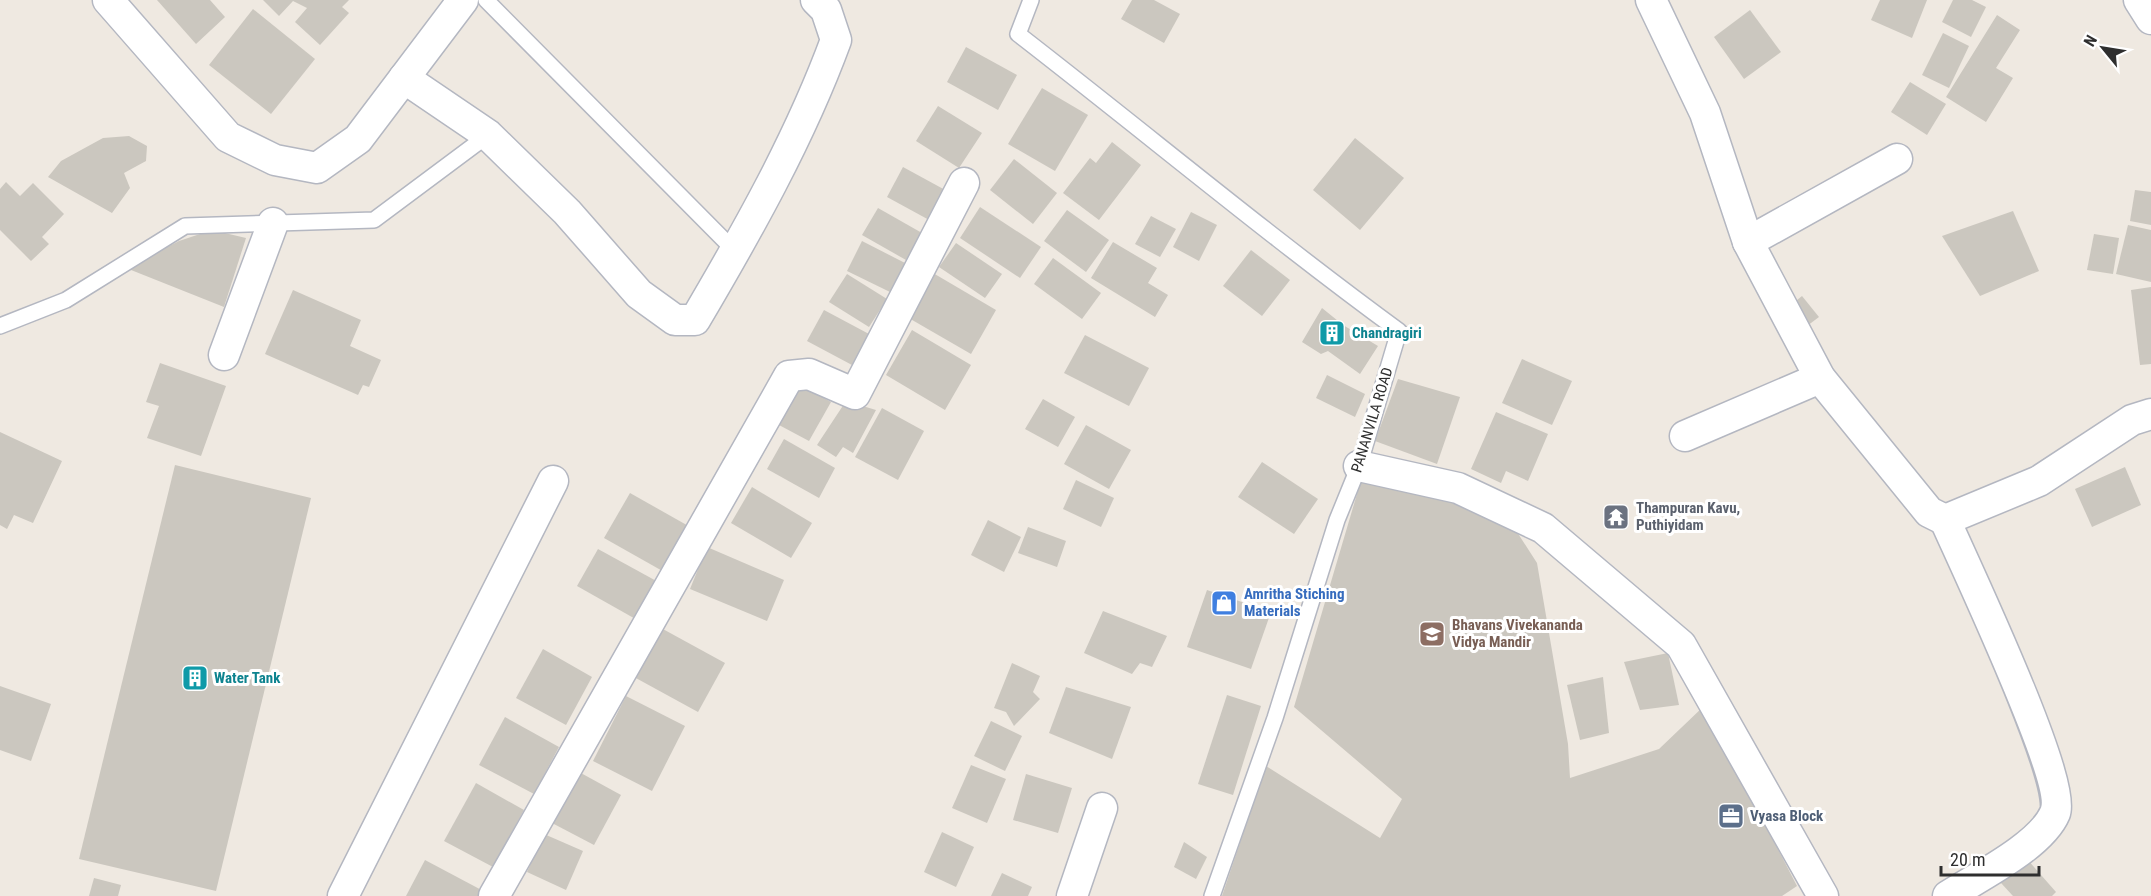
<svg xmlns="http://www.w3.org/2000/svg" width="2151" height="896" viewBox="0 0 2151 896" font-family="'Roboto Condensed',sans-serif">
<rect width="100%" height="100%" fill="#efe9e1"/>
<g fill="#cbc7bf">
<path d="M157 0H210L225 17 196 44Z"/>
<path d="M263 0H349L342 7 349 13 320 45 295 22 307 8 293 1 279 16Z"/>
<path d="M1132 0H1154L1180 14 1164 43 1121 19Z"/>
<path d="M1880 0H1927L1912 38 1871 20Z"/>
<path d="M1953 0H1972L1986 7 1971 37 1942 22Z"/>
<path d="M253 9 315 59 271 114 209 65Z"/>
<path d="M1750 10 1781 52 1744 79 1714 37Z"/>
<path d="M1997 15 2020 30 1996 68 2013 78 1986 122 1946 97Z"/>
<path d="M1943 33 1969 46 1949 88 1922 75Z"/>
<path d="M966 47 1017 75 998 110 947 82Z"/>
<path d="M1910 82 1946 104 1927 135 1891 112Z"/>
<path d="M1042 88 1088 115 1055 171 1008 144Z"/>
<path d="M938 106 982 133 959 168 916 141Z"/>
<path d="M129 136 147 146 146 161 124 173 130 188 112 213 48 177 61 161 103 138Z"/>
<path d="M1355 138 1404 178 1360 230 1313 190Z"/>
<path d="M1112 142 1141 165 1099 220 1063 193 1090 158 1096 163Z"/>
<path d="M1014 159 1057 193 1033 224 990 190Z"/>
<path d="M903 167 947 191 931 221 887 197Z"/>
<path d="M6 182 20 196 33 183 64 214 42 237 49 244 31 261 0 230V189Z"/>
<path d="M2135 190 2151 192V225L2130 221Z"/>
<path d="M980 207 1041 247 1020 278 960 238Z"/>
<path d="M878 208 922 233 906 260 862 235Z"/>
<path d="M1067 210 1109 240 1086 272 1044 241Z"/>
<path d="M2013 211 2039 271 1980 296 1942 236Z"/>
<path d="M1191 212 1217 225 1199 261 1173 247Z"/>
<path d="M1151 216 1176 229 1160 257 1135 244Z"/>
<path d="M2128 225 2151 230V282L2116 274Z"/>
<path d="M212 230 246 238 224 307 126 268 179 241Z"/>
<path d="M2094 234 2119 238 2113 274 2087 270Z"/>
<path d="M862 241 905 263 890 292 847 271Z"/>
<path d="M1113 242 1157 268 1148 283 1168 295 1155 317 1091 278Z"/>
<path d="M956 243 1002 274 985 298 939 267Z"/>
<path d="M1251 250 1290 280 1262 316 1223 286Z"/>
<path d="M1053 258 1101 293 1082 319 1034 284Z"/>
<path d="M933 273 996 310 971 354 907 317Z"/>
<path d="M847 274 887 299 869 327 829 302Z"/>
<path d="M2151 287V364L2140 365 2131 290Z"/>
<path d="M293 290 361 320 350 346 381 360 369 387 363 385 358 395 265 354Z"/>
<path d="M1802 296 1819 317 1807 326 1791 305Z"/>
<path d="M1322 308 1343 325 1378 346 1360 374 1328 351 1321 354 1302 342Z"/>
<path d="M824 310 869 334 852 365 807 341Z"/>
<path d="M912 330 971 365 945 410 886 375Z"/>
<path d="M1085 335 1149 368 1129 406 1064 373Z"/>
<path d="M1522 359 1572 381 1552 425 1502 403Z"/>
<path d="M160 363 226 386 201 456 147 438 159 406 146 402Z"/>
<path d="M1327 375 1365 394 1355 417 1316 398Z"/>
<path d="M1398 379 1460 397 1437 464 1375 441Z"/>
<path d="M801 385 831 402 809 441 779 425Z"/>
<path d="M1043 399 1075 417 1058 447 1025 429Z"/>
<path d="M846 401 876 410 853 453 843 447 836 457 817 445Z"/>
<path d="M882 408 924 431 898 480 855 457Z"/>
<path d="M1496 412 1548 434 1528 481 1506 471 1501 483 1471 469Z"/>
<path d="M1086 425 1131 450 1109 489 1064 464Z"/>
<path d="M0 432 62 461 33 523 14 515 7 529 0 525Z"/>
<path d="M784 439 835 468 819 498 767 469Z"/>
<path d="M1262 462 1318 499 1294 534 1238 497Z"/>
<path d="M175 465 311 498 216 891 79 859Z"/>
<path d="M2125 467 2141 505 2092 527 2075 489Z"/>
<path d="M1362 477 1448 497 1517 532 1537 563 1568 744 1570 778 1659 749 1704 706 1797 886 1782 896H1222L1266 766 1380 838 1402 799 1294 707Z"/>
<path d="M1076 480 1114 498 1101 527 1063 509Z"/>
<path d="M752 487 812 523 791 558 731 523Z"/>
<path d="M630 493 692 528 666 573 604 538Z"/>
<path d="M988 520 1021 537 1004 572 971 555Z"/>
<path d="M1028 527 1066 541 1057 567 1018 553Z"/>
<path d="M707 547 784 580 767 621 690 589Z"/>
<path d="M598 549 660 583 639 621 577 586Z"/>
<path d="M1207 590 1271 612 1251 669 1187 647Z"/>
<path d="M1103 611 1167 636 1152 667 1140 663 1132 674 1084 653Z"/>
<path d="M661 628 725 663 698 712 634 677Z"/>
<path d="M543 649 592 677 566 725 516 698Z"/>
<path d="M1668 653 1679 705 1640 710 1624 662Z"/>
<path d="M1012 663 1040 676 1033 692 1040 699 1014 726 1006 712 994 708Z"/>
<path d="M1603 677 1609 733 1580 740 1567 685Z"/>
<path d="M0 686 51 704 31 761 0 750Z"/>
<path d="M1066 687 1131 707 1112 759 1049 733Z"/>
<path d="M1227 695 1261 706 1233 795 1198 784Z"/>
<path d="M626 696 685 726 652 791 593 761Z"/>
<path d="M505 717 559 747 534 794 479 765Z"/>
<path d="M991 721 1022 736 1005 771 974 756Z"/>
<path d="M971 765 1006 779 987 823 952 808Z"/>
<path d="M579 772 621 795 594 845 552 823Z"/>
<path d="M1026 774 1072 788 1058 833 1013 820Z"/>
<path d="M476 783 524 810 493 867 444 841Z"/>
<path d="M942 832 974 847 956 887 924 872Z"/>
<path d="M544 834 583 851 566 890 527 872Z"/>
<path d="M1184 842 1207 857 1196 879 1174 867Z"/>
<path d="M2027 859 2056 892 2052 896H2013L2001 883Z"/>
<path d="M425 860 489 894 488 896H406Z"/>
<path d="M1002 873 1032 887 1028 896H991Z"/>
<path d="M94 878 121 885 118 896H89Z"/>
</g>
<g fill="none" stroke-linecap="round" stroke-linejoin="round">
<defs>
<g id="service">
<path d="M486 0 735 251"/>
<path d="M1031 0 1018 34C1146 133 1269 236 1399 331L1359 466 1337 520 1275 718 1212 896"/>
<path d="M0 326 66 300 185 226 374 220 488 135"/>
</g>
<g id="minor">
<path d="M108 0 228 137 275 160 317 168 358 139 463 0"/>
<path d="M1651 0 1705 113 1748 242 1820 378 1929 512 1945 520 2039 481 2132 420 2151 414"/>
<path d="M2139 0 2151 19"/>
<path d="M404 78 488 135 567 212 639 294 675 320H695C748 230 800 138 836 40L826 10 816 0"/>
<path d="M1748 242 1897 159"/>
<path d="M224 355 273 223"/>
<path d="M1685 436 1820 378"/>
<path d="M1359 466 1458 488 1543 528 1681 645 1823 896"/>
<path d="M1945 520C1964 563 2068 782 2055 813 2041 846 1978 877 1948 896"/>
<path d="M343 896 553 481"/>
<path d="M494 896 789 376 809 374 855 394 964 183"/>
<path d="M1072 896 1102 808"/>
</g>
</defs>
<use href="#service" stroke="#b4b7c1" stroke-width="18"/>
<use href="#minor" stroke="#b4b7c1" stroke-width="33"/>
<use href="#service" stroke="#fff" stroke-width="15"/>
<use href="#minor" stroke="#fff" stroke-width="30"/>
</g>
<defs>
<symbol id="building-square" viewBox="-11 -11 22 22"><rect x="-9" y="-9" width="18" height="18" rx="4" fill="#0f9aa8" stroke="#fff"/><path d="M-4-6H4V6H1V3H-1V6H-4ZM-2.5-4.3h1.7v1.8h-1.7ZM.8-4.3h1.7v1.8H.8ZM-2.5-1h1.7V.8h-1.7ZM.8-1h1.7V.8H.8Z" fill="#fff"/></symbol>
<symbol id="temple-square" viewBox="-11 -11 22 22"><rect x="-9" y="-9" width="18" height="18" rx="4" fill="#6b7280" stroke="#fff"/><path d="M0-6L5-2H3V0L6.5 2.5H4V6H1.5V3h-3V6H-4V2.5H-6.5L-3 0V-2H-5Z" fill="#fff"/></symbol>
<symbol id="shop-square" viewBox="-11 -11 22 22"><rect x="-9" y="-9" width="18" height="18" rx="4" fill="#3f7fe0" stroke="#fff"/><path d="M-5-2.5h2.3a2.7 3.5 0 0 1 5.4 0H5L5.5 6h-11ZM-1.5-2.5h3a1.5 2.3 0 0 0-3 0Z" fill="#fff"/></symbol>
<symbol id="school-square" viewBox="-11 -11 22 22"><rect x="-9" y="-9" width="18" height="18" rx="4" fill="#8d6e63" stroke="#fff"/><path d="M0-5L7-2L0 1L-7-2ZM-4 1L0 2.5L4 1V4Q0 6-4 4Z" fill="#fff"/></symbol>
<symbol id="office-square" viewBox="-11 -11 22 22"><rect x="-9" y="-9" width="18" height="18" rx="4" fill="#5c6f8a" stroke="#fff"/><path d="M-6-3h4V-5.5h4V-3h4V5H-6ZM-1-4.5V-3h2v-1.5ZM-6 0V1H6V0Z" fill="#fff"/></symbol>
</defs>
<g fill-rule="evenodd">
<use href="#building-square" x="1317" y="318" width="30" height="30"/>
<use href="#temple-square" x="1601" y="502" width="30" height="30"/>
<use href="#shop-square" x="1209" y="588" width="30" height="30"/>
<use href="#school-square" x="1417" y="619" width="30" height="30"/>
<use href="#building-square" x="180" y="663" width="30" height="30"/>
<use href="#office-square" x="1716" y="801" width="30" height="30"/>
</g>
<g text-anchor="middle" stroke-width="6" stroke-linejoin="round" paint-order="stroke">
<g font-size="15" font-weight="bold" fill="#0d838f" stroke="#fff" text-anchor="start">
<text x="1352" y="338">Chandragiri</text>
<text x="214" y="683">Water Tank</text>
</g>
<g font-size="15" fill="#2e2e2e" stroke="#fff">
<text transform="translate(1372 420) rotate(-73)" y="5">PANANVILA ROAD</text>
</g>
<g font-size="15" font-weight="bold" fill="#5b616d" stroke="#fff" text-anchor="start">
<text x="1636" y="513">Thampuran Kavu,<tspan x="1636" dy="17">Puthiyidam</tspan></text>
</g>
<g font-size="15" font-weight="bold" fill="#366cbe" stroke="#fff" text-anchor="start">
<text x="1244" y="599">Amritha Stiching<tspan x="1244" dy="17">Materials</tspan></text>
</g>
<g font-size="15" font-weight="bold" fill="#785e54" stroke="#fff" text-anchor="start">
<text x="1452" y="630">Bhavans Vivekananda<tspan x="1452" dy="17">Vidya Mandir</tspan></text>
</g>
<g font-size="15" font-weight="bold" fill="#4e5e75" stroke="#fff" text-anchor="start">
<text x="1750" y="821">Vyasa Block</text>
</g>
</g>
<g transform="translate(2103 48) rotate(300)" stroke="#ffffff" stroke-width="4.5" paint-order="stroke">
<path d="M0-4.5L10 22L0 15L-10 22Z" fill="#2e2e2e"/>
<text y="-9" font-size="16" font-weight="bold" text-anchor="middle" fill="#2e2e2e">N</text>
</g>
<path d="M1941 866v9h98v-9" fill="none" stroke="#2e2e2e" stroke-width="3"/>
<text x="1950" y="866" font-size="18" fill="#2e2e2e" stroke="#ffffff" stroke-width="4.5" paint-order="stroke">20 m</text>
</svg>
